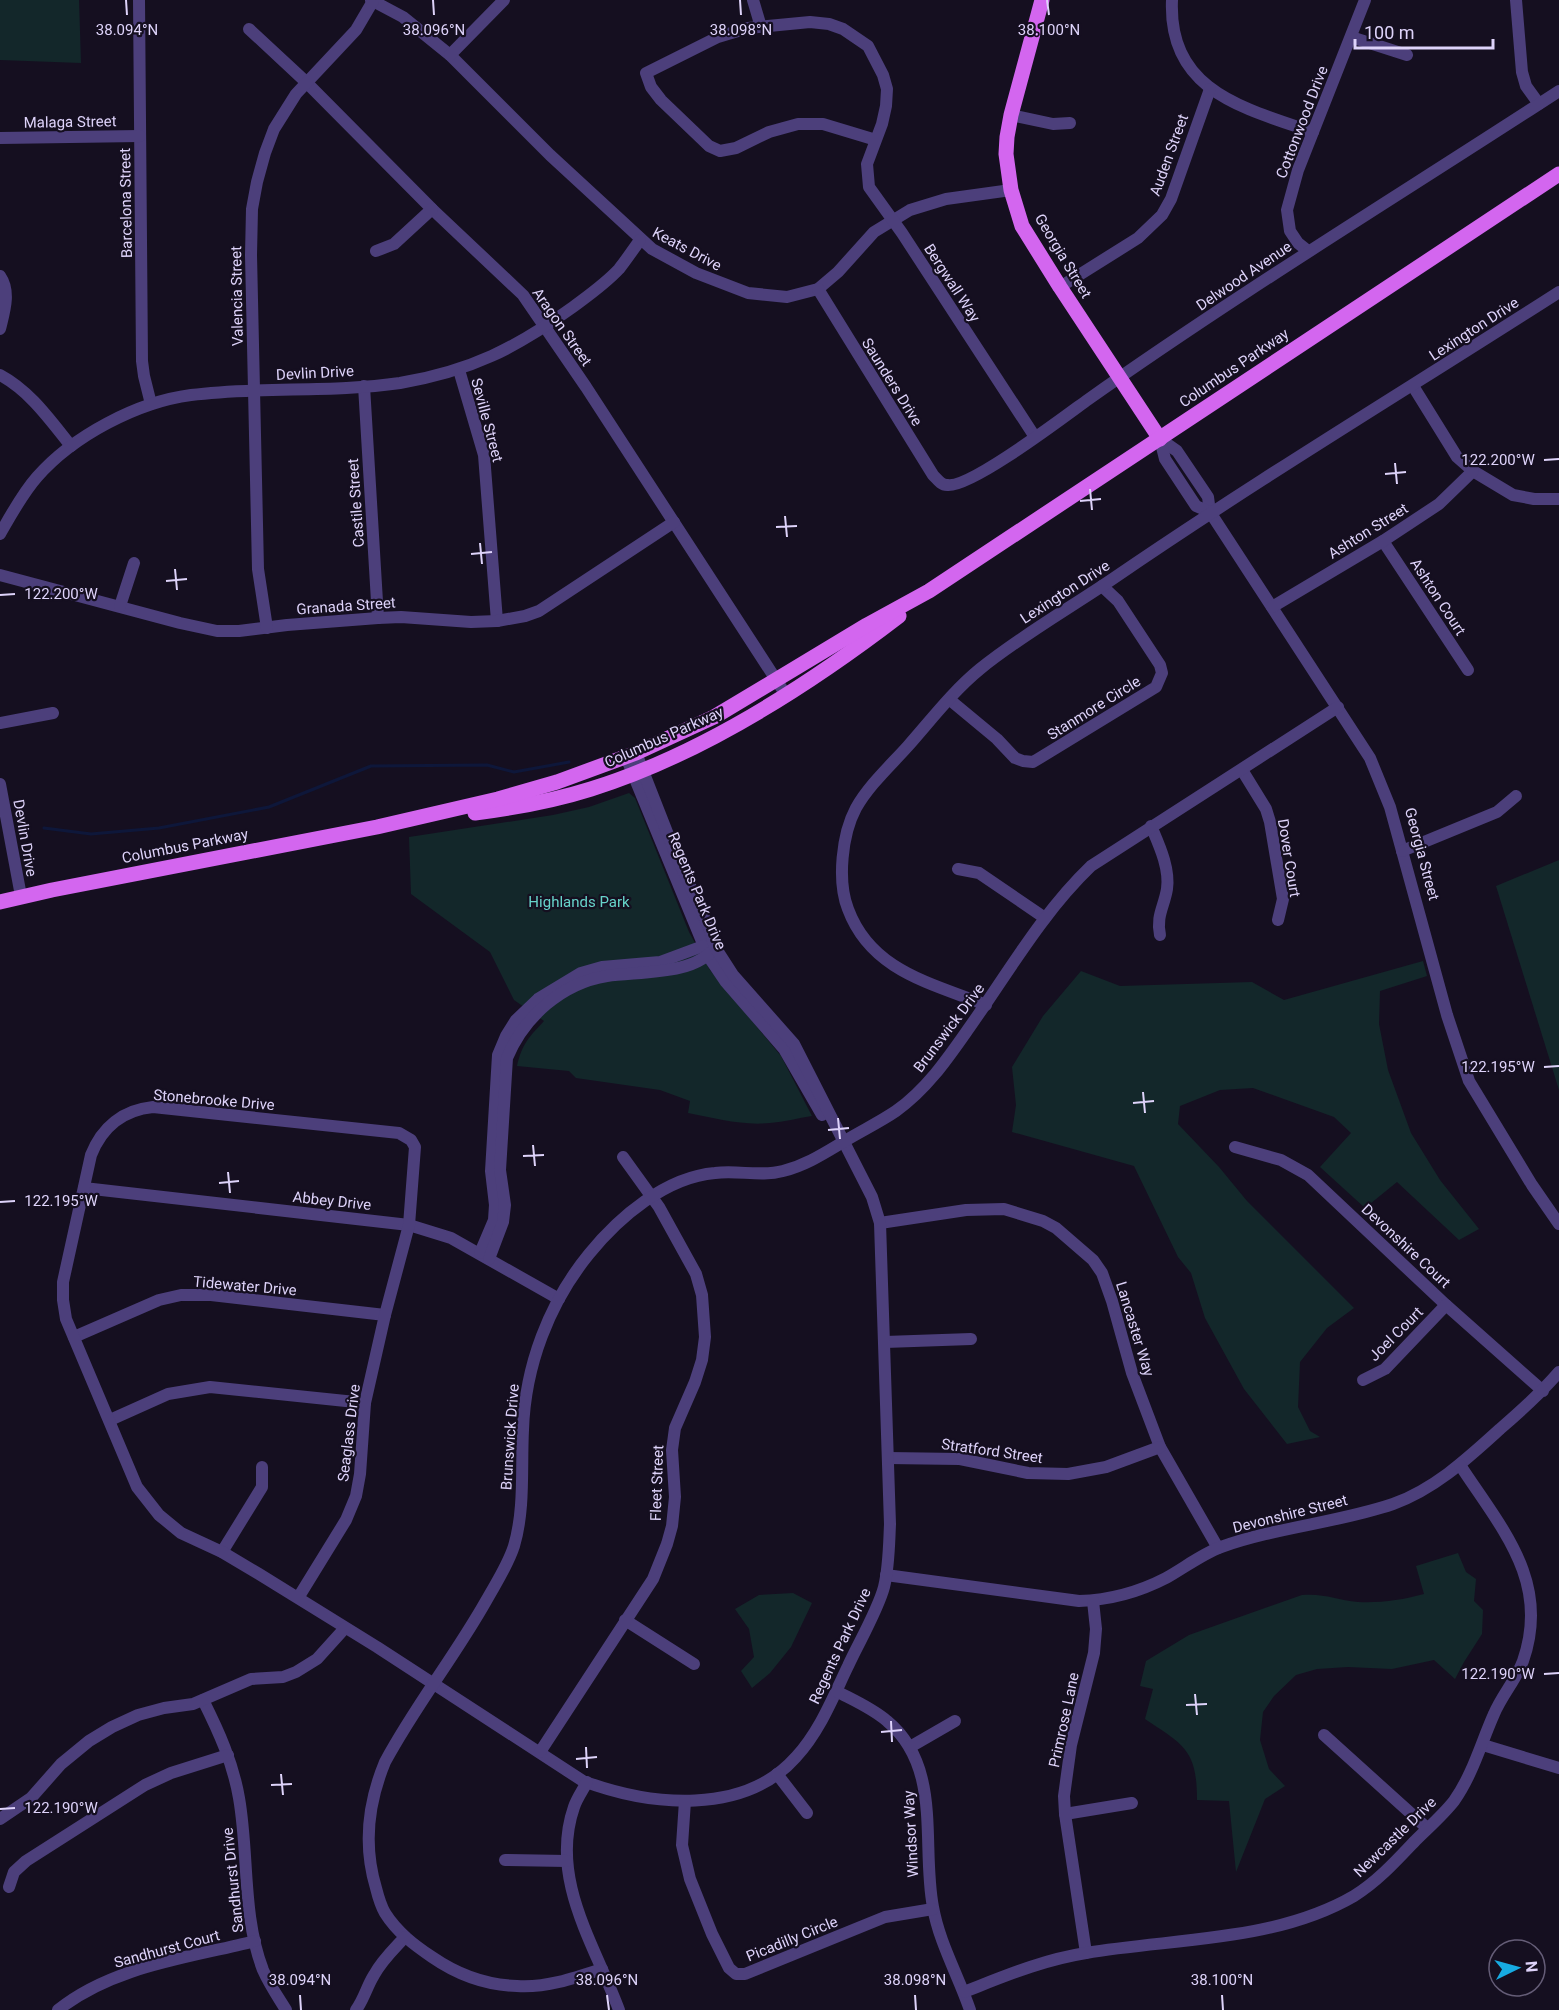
<svg xmlns="http://www.w3.org/2000/svg" width="1559" height="2010" viewBox="0 0 1559 2010" font-family="Roboto,sans-serif">
<rect width="100%" height="100%" fill="#150f20"/>
<g fill="#13272a">
<path d="M0 0H79L81 63 0 60Z"/>
<path d="M629 793 635 798 689 932 710 970 781 1056 812 1116C798 1118 784 1122 770 1123 743 1126 715 1118 688 1113L690 1101 660 1090 576 1078 569 1071 517 1066C522 1044 529 1037 544 1021L514 1000 490 952 411 894 409 837 553 815 589 807Z"/>
<path d="M1559 860V1090L1496 886Z"/>
<path d="M1423 961 1427 976 1380 991 1379 1024 1388 1070 1411 1133 1440 1180 1479 1229 1459 1240 1397 1182 1365 1208 1320 1167 1351 1133 1334 1117 1253 1088 1220 1090 1180 1106 1178 1124 1219 1167 1247 1201 1354 1308 1327 1328 1300 1362 1298 1407 1310 1431 1320 1437 1287 1444 1244 1389 1205 1318 1191 1273 1178 1257 1134 1166 1012 1132 1016 1105 1012 1067 1043 1016 1081 971 1120 986 1252 982 1284 1000Z"/>
<path d="M1458 1553 1466 1572 1476 1579 1474 1601 1483 1610 1482 1634 1464 1662 1455 1679 1434 1660 1392 1669 1348 1667 1317 1669 1296 1675 1274 1696 1263 1712 1260 1740 1269 1769 1285 1786 1265 1799 1236 1872 1229 1801 1197 1800C1197 1750 1184 1745 1145 1719L1153 1689 1140 1686 1146 1661 1189 1635 1302 1595C1324 1593 1337 1600 1358 1602 1381 1603 1402 1600 1424 1594L1416 1566Z"/>
<path d="M793 1593 812 1603 791 1647 770 1673 752 1688 741 1671 754 1657 749 1629 735 1609 759 1595Z"/>
</g>
<g fill="none" stroke-linecap="round" stroke-linejoin="round">
<path stroke="#0e173a" stroke-width="3" d="M44 828 91 834 159 828 269 807 371 766 487 765 514 772 569 762"/>
<g stroke="#4c3f7b" stroke-width="12">
<path d="M139 0 142 361 144 376 151 404"/>
<path d="M371 0 403 17 450 55 550 155 652 249 696 273 748 293 787 297 818 289 838 272 874 232 910 210 946 199 1011 190"/>
<path d="M753 0 761 27"/>
<path d="M1172 0C1168 91 1243 108 1313 132"/>
<path d="M1516 0 1522 72 1526 86 1539 104"/>
<path d="M249 29 306 82 432 209 523 295 586 387 786 695"/>
<path d="M1351 37 1407 55"/>
<path d="M450 55 504 0"/>
<path d="M1011 115 1053 124 1070 123"/>
<path d="M0 138 140 136"/>
<path d="M876 140 823 124H798L769 132 736 148 720 151 709 146 661 100 651 87 646 73 718 37 748 28 810 22 829 24 843 29 868 46 883 75 887 89 886 106 882 124 867 164 869 187 902 233 1035 437"/>
<path d="M376 251 394 244 432 209"/>
<path d="M1308 251 1298 243 1290 231 1287 210 1298 170 1365 0"/>
<path d="M0 276C11 292 4 312 0 329"/>
<path d="M1060 287 1138 238 1162 215 1171 199 1210 89"/>
<path d="M818 289 933 475C937 479 941 485 947 485 969 489 1064 417 1086 401 1240 292 1401 194 1559 91"/>
<path d="M459 370 484 455 497 621"/>
<path d="M0 375C30 391 50 420 71 446"/>
<path d="M364 386 378 618"/>
<path d="M1413 386 1457 457 1473 471 1513 495 1534 499H1559"/>
<path d="M1160 439 1177 451 1208 497 1210 512 1370 758 1390 807 1447 1015 1469 1081 1532 1185 1559 1224"/>
<path d="M1160 439 1165 459 1196 506 1210 512"/>
<path d="M0 534C11 515 22 494 37 477 73 436 137 402 191 395 260 386 331 393 400 383 471 371 516 348 573 307 589 295 605 284 619 269 626 260 633 250 640 240"/>
<path d="M1383 541 1468 670"/>
<path d="M0 575 180 623 217 631H239L287 625 378 618 401 617 471 622 497 621 525 616 539 611 674 522"/>
<path d="M120 606 134 563"/>
<path d="M1272 607 1383 541 1439 504 1473 471"/>
<path d="M267 628 258 569 251 255 252 209 257 182 265 153 274 129 296 94 356 30 373 1"/>
<path d="M950 700 997 739 1015 758 1023 761 1033 762 1156 687 1162 673 1160 665 1118 601 1102 586"/>
<path d="M0 723 53 713"/>
<path d="M626 757 708 956 725 981 784 1049 822 1115"/>
<path d="M1242 770 1266 809 1270 822 1283 899 1278 920"/>
<path d="M0 784 21 896"/>
<path d="M1151 826C1159 845 1170 868 1167 889 1164 907 1156 916 1160 935"/>
<path d="M1402 851 1497 812 1516 796"/>
<path d="M958 869 979 873 1045 918"/>
<path d="M986 1005C931 983 871 971 848 909 837 881 842 834 856 808 869 785 891 765 908 746 931 720 953 691 980 669 1022 635 1070 608 1114 578 1260 478 1411 387 1559 292"/>
<path d="M1235 1147 1281 1160 1308 1175 1446 1305 1543 1391"/>
<path d="M84 1188 409 1225 451 1238 559 1299"/>
<path d="M880 1223 966 1210 1004 1209 1043 1221 1056 1228 1093 1260 1102 1273 1112 1301 1132 1373 1160 1447 1218 1548"/>
<path d="M480 1253 494 1220 495 1205 491 1171 498 1055 506 1036 516 1020 538 999 581 973 602 967 660 962 703 946 715 947"/>
<path d="M489 1259 503 1222 505 1205 500 1170 507 1058C524 1017 562 983 607 976 638 971 695 976 715 947"/>
<path d="M74 1337 159 1300 181 1295H211L385 1315"/>
<path d="M885 1342 971 1339"/>
<path d="M1363 1380 1385 1369 1446 1305"/>
<path d="M110 1420 168 1394 210 1387 365 1403"/>
<path d="M888 1458 960 1459 1028 1473 1068 1474 1106 1467 1160 1447"/>
<path d="M222 1552 262 1487V1467"/>
<path d="M886 1575 1079 1601C1109 1600 1139 1592 1166 1578 1184 1568 1202 1554 1221 1547 1277 1527 1337 1523 1393 1504 1435 1489 1468 1458 1500 1429 1521 1411 1541 1393 1559 1372"/>
<path d="M298 1598 346 1520 356 1496 360 1474 365 1403 385 1315 409 1225 415 1147 411 1140 399 1133 153 1107C123 1110 102 1127 91 1155L63 1282V1300L66 1319 137 1487 159 1515 181 1533 222 1552 259 1574 377 1647 583 1781C650 1806 744 1816 796 1757 820 1731 833 1697 848 1666 858 1644 878 1610 884 1587 889 1567 889 1545 890 1524L880 1223 872 1197 794 1044 733 975 715 947 709 928 674 850 636 753"/>
<path d="M625 1620 694 1664"/>
<path d="M836 1691C853 1700 872 1708 887 1721 943 1767 921 1845 933 1907 939 1942 958 1975 970 2010"/>
<path d="M203 1700C219 1732 233 1763 239 1798 249 1855 242 1915 263 1970 269 1984 278 1997 286 2010"/>
<path d="M1324 1735 1427 1828"/>
<path d="M1483 1745 1559 1768"/>
<path d="M910 1747 955 1721"/>
<path d="M540 1752 653 1579 667 1544 672 1526 675 1497 672 1450 675 1428 695 1382 702 1360 705 1337 702 1295 696 1274 659 1207 623 1157"/>
<path d="M777 1774 807 1813"/>
<path d="M587 1782C583 1790 577 1798 574 1807 549 1879 595 1945 619 2010"/>
<path d="M685 1801 682 1845 690 1879 712 1934 729 1968 736 1974H745L885 1917 933 1909"/>
<path d="M1065 1814 1132 1803"/>
<path d="M0 1819 31 1798 61 1764 89 1741 112 1727 138 1715 164 1708 193 1704 251 1679 283 1677 296 1672 317 1659 345 1628"/>
<path d="M505 1860 567 1861"/>
<path d="M9 1887 14 1872 26 1861 145 1785 171 1773 228 1755"/>
<path d="M1086 1953 1065 1814 1064 1796 1071 1745 1094 1653 1096 1629 1093 1601"/>
<path d="M602 1969C575 1978 546 1988 517 1986 485 1985 458 1975 432 1957 414 1945 397 1932 385 1913 381 1906 378 1896 376 1888 363 1845 368 1803 385 1762 415 1706 455 1656 486 1601 496 1583 508 1565 514 1546 525 1509 521 1468 523 1430 525 1366 549 1303 589 1254 619 1217 666 1177 715 1173 738 1170 761 1177 783 1171 806 1165 823 1154 843 1142 861 1131 880 1122 896 1111 927 1089 948 1058 969 1028 1008 973 1042 913 1091 866L1338 707"/>
<path d="M964 1992C1005 1976 1042 1960 1086 1953 1174 1938 1275 1942 1354 1896 1377 1882 1397 1860 1415 1841 1428 1828 1443 1815 1454 1801 1473 1774 1481 1743 1494 1714 1502 1695 1516 1680 1523 1661 1551 1581 1501 1528 1460 1465"/>
<path d="M58 2010C113 1966 188 1958 255 1941"/>
<path d="M356 2010C364 1999 367 1986 374 1975 382 1960 394 1949 405 1937"/>
</g>
<g stroke="#d366ef" stroke-width="15">
<path d="M1042 0 1011 115 1007 137 1006 154 1011 190 1022 226 1060 287 1160 439"/>
<path d="M475 813C514 808 553 801 591 789 700 755 809 685 899 616"/>
<path d="M0 902 52 890 377 827 498 799 557 782 636 753 714 717 867 625 929 591 1559 174"/>
</g>
</g>
<path fill="none" stroke="#ded3fa" stroke-width="2" d="M126 0 127 15M433 0 434 15M740 0 741 15M1047 0 1049 15M1544 460 1559 459M1395 463 1397 484M1385 474 1406 472M1090 489 1092 510M1080 501 1101 499M785 516 787 537M776 527 797 526M480 543 482 564M471 554 492 552M175 569 177 590M166 581 187 579M0 595 15 594M1544 1067 1559 1066M1143 1092 1145 1113M1133 1103 1154 1101M838 1118 840 1139M828 1130 849 1128M533 1145 535 1166M523 1156 544 1155M228 1172 230 1193M219 1183 239 1181M0 1202 15 1201M1544 1674 1559 1673M1195 1694 1197 1715M1186 1705 1207 1704M891 1721 892 1742M881 1732 902 1730M586 1747 587 1768M576 1759 597 1757M281 1774 283 1795M271 1785 292 1784M0 1809 15 1808M300 1995 301 2010M607 1995 609 2010M915 1995 916 2010M1222 1995 1223 2010"/>
<g text-anchor="middle" stroke-width="4.5" stroke-linejoin="round" paint-order="stroke">
<g font-size="15" fill="#ded3fa" stroke="#150f20">
<text transform="translate(70 122) rotate(-1)" y="5">Malaga Street</text>
<text transform="translate(1302 122) rotate(-69)" y="5">Cottonwood Drive</text>
<text transform="translate(1169 155) rotate(-70)" y="5">Auden Street</text>
<text transform="translate(126 203) rotate(-91)" y="5">Barcelona Street</text>
<text transform="translate(687 249) rotate(28)" y="5">Keats Drive</text>
<text transform="translate(1063 256) rotate(59)" y="5">Georgia Street</text>
<text transform="translate(1244 276) rotate(-34)" y="5">Delwood Avenue</text>
<text transform="translate(952 283) rotate(57)" y="5">Bergwall Way</text>
<text transform="translate(237 296) rotate(-91)" y="5">Valencia Street</text>
<text transform="translate(562 327) rotate(55)" y="5">Aragon Street</text>
<text transform="translate(1474 329) rotate(-33)" y="5">Lexington Drive</text>
<text transform="translate(1234 368) rotate(-34)" y="5">Columbus Parkway</text>
<text transform="translate(315 373) rotate(-3)" y="5">Devlin Drive</text>
<text transform="translate(892 382) rotate(58)" y="5">Saunders Drive</text>
<text transform="translate(487 420) rotate(75)" y="5">Seville Street</text>
<text transform="translate(356 503) rotate(-94)" y="5">Castile Street</text>
<text transform="translate(1368 531) rotate(-32)" y="5">Ashton Street</text>
<text transform="translate(1065 592) rotate(-33)" y="5">Lexington Drive</text>
<text transform="translate(1438 597) rotate(57)" y="5">Ashton Court</text>
<text transform="translate(346 606) rotate(-4)" y="5">Granada Street</text>
<text transform="translate(1094 708) rotate(-32)" y="5">Stanmore Circle</text>
<text transform="translate(664 737) rotate(-24)" y="5">Columbus Parkway</text>
<text transform="translate(25 838) rotate(80)" y="5">Devlin Drive</text>
<text transform="translate(185 846) rotate(-11)" y="5">Columbus Parkway</text>
<text transform="translate(1422 854) rotate(75)" y="5">Georgia Street</text>
<text transform="translate(1289 858) rotate(81)" y="5">Dover Court</text>
<text transform="translate(697 891) rotate(67)" y="5">Regents Park Drive</text>
<text transform="translate(949 1028) rotate(-53)" y="5">Brunswick Drive</text>
<text transform="translate(214 1100) rotate(5)" y="5">Stonebrooke Drive</text>
<text transform="translate(332 1201) rotate(6)" y="5">Abbey Drive</text>
<text transform="translate(1406 1246) rotate(43)" y="5">Devonshire Court</text>
<text transform="translate(245 1286) rotate(5)" y="5">Tidewater Drive</text>
<text transform="translate(1135 1329) rotate(73)" y="5">Lancaster Way</text>
<text transform="translate(1396 1334) rotate(-45)" y="5">Joel Court</text>
<text transform="translate(349 1433) rotate(-83)" y="5">Seaglass Drive</text>
<text transform="translate(510 1437) rotate(-86)" y="5">Brunswick Drive</text>
<text transform="translate(992 1451) rotate(8)" y="5">Stratford Street</text>
<text transform="translate(657 1483) rotate(-88)" y="5">Fleet Street</text>
<text transform="translate(1290 1514) rotate(-14)" y="5">Devonshire Street</text>
<text transform="translate(840 1646) rotate(-65)" y="5">Regents Park Drive</text>
<text transform="translate(1064 1720) rotate(-78)" y="5">Primrose Lane</text>
<text transform="translate(911 1834) rotate(-93)" y="5">Windsor Way</text>
<text transform="translate(1395 1837) rotate(-44)" y="5">Newcastle Drive</text>
<text transform="translate(233 1880) rotate(-96)" y="5">Sandhurst Drive</text>
<text transform="translate(792 1939) rotate(-22)" y="5">Picadilly Circle</text>
<text transform="translate(167 1949) rotate(-15)" y="5">Sandhurst Court</text>
</g>
<g font-size="15" fill="#67d3ca" stroke="#150f20">
<text x="579" y="907">Highlands Park</text>
</g>
</g>
<g font-size="15" text-anchor="middle" fill="#ded3fa" stroke="#150f20" stroke-width="4.5" stroke-linejoin="round" paint-order="stroke">
<text x="127" y="35">38.094°N</text>
<text x="434" y="35">38.096°N</text>
<text x="741" y="35">38.098°N</text>
<text x="1049" y="35">38.100°N</text>
<text x="1498" y="465">122.200°W</text>
<text x="61" y="599">122.200°W</text>
<text x="1498" y="1072">122.195°W</text>
<text x="61" y="1206">122.195°W</text>
<text x="1498" y="1679">122.190°W</text>
<text x="61" y="1813">122.190°W</text>
<text x="300" y="1985">38.094°N</text>
<text x="607" y="1985">38.096°N</text>
<text x="915" y="1985">38.098°N</text>
<text x="1222" y="1985">38.100°N</text>
</g>
<g transform="translate(1517 1968) rotate(85)"><circle r="28" fill="#150f20" stroke="#655d77" stroke-width="1.5"/>
<path d="M0-4.5L10 22L0 15L-10 22Z" fill="#17abe2"/>
<text y="-9" font-size="16" font-weight="bold" text-anchor="middle" fill="#ded3fa">N</text>
</g>
<path d="M1355 39v9h138v-9" fill="none" stroke="#ded3fa" stroke-width="3"/>
<text x="1364" y="39" font-size="18" fill="#ded3fa" stroke="#150f20" stroke-width="4.5" paint-order="stroke">100 m</text>
</svg>
